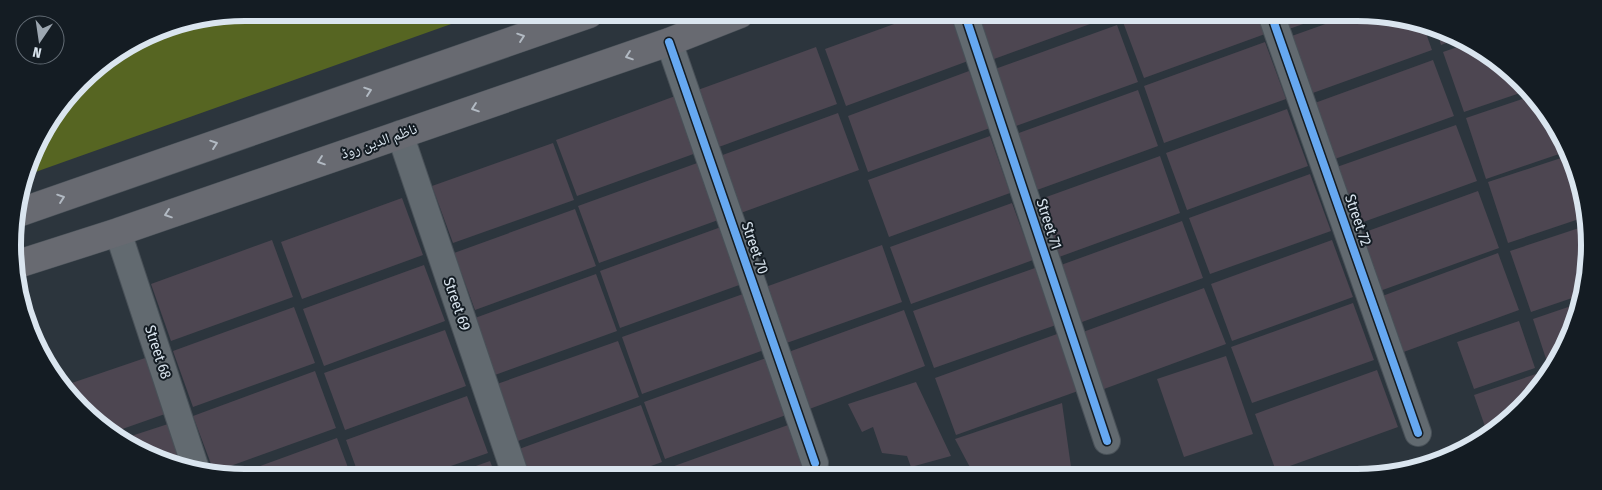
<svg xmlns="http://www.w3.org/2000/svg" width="1602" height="490" viewBox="0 0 1602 490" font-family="'Fira Sans Condensed','Noto Naskh Arabic',sans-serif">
<rect width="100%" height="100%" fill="#2c353d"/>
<path fill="#566522" d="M245 13H482L27 175 37 142 91 70 156 30Z"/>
<g fill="#4d4651">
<path d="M919 15H950L968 61 846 106 825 49Z"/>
<path d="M978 15 1112 16 994 59Z"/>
<path d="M1138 16H1259L1265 34 1144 78 1123 22Z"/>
<path d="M1285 17H1323L1289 29Z"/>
<path d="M1345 17H1403L1423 25 1432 50 1310 94 1289 37Z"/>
<path d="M1117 25 1138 82 1016 126 995 69Z"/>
<path d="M1437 31 1457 39 1441 45Z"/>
<path d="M1265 42 1286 99 1164 143 1144 86Z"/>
<path d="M1466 44 1486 52 1526 91 1464 112 1443 52Z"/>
<path d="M816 47 837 104 716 148 695 91Z"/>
<path d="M1433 60 1454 116 1332 160 1312 104Z"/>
<path d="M969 71 990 128 868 172 848 116Z"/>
<path d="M1138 90 1158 146 1037 190 1016 134Z"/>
<path d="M678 95 699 152 577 196 556 140Z"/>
<path d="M1531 96 1550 116 1565 152 1486 179 1466 118Z"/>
<path d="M1287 109 1308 166 1187 210 1166 153Z"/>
<path d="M838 113 859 170 738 214 717 157Z"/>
<path d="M1456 125 1477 181 1355 225 1334 168Z"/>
<path d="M990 136 1010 193 889 237 868 180Z"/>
<path d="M553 143 574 200 453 243 432 186Z"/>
<path d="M1160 156 1180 213 1059 257 1038 200Z"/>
<path d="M1567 156 1585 200V217L1508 243 1488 182Z"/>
<path d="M700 162 721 219 599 263 578 206Z"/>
<path d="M1310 174 1331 231 1210 274 1189 218Z"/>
<path d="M1478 191 1499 248 1377 292 1357 235Z"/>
<path d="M402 198 423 255 302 299 281 242Z"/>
<path d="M1012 203 1033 260 911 304 890 247Z"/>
<path d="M575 209 596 266 475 310 454 253Z"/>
<path d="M1182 221 1203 278 1082 322 1061 265Z"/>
<path d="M1585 226V291L1584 294 1531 312 1510 251Z"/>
<path d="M721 227 742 284 620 328 600 271Z"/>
<path d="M272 240 293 297 171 341 151 284Z"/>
<path d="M1332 240 1353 297 1232 341 1211 284Z"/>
<path d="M882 245 902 302 781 345 760 289Z"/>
<path d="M1498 253 1519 310 1398 354 1377 298Z"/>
<path d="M424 265 445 321 324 366 303 309Z"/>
<path d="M1035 268 1056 325 934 368 913 311Z"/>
<path d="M596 274 617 331 495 375 475 318Z"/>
<path d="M1204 288 1226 344 1104 389 1083 332Z"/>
<path d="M743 294 764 350 642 394 622 337Z"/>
<path d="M1353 303 1374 360 1252 403 1231 347Z"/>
<path d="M1580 303 1558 361 1550 371 1533 319Z"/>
<path d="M294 307 315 363 193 407 173 351Z"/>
<path d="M904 310 925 366 804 411 783 354Z"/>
<path d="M1519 321 1535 368 1474 389 1457 342Z"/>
<path d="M445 330 466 386 345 430 324 373Z"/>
<path d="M1057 334 1078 391 956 435 935 378Z"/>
<path d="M618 341 639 397 518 441 497 384Z"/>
<path d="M1226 356 1253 434 1184 457 1157 379Z"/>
<path d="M148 357 165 414 111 433 63 386Z"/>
<path d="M766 358 786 415 665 459 644 402Z"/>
<path d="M1377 370 1398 427 1276 471 1255 414Z"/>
<path d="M315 371 336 428 214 472 193 416Z"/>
<path d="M1536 374 1539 384 1511 420 1488 435 1474 395Z"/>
<path d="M916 382 951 456 911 467 907 456 882 453 873 427 862 432 848 404Z"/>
<path d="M467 396 488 453 431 473H358L346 440Z"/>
<path d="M1062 403 1071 467 996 475H974L955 439Z"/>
<path d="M641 405 662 462 629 474H528L519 449Z"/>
<path d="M168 424 182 466 119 440Z"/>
<path d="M788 425 806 474H668L666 469Z"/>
<path d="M337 438 350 473H241Z"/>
<path d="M490 461 495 474H456V473Z"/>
</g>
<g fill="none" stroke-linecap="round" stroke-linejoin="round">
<defs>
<g id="minor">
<path d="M965 15 1107 441"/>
<path d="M1272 17 1418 433"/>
<path d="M669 42 815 463"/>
<path d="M400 134 515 474"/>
<path d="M118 232 197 472"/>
</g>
<g id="primary">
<path d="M15 214 589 14"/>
<path d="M18 264 118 232 669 42 740 14"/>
</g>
</defs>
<use href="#minor" stroke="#495158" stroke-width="28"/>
<use href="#primary" stroke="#495158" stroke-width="29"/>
<use href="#minor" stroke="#626a70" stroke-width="26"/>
<use href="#primary" stroke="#686a71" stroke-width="28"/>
<defs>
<g id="cycleway">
<path d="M965 15 1107 441"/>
<path d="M1272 17 1418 433"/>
<path d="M669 42 815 463"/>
</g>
</defs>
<use href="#cycleway" stroke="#141c23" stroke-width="11"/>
<use href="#cycleway" stroke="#66a8f1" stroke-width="8"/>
</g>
<defs><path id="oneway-chevron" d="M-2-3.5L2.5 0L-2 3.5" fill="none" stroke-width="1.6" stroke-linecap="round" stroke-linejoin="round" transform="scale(1.25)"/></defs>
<g stroke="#b2bac3">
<use href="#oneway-chevron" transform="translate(521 37) rotate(-19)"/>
<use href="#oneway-chevron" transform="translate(629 56) rotate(161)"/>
<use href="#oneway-chevron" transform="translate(368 91) rotate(-19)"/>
<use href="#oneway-chevron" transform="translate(475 108) rotate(161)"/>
<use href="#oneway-chevron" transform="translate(214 144) rotate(-19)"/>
<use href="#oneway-chevron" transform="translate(321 161) rotate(161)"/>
<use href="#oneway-chevron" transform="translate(61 198) rotate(-19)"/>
<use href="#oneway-chevron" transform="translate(168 214) rotate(161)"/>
</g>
<g text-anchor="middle" stroke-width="4" stroke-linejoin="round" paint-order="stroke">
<g font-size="15" fill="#dae5ef" stroke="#141c23">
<text transform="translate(379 141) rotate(-19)" y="5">ناظم الدین روڈ</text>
<text transform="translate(1358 220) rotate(71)" y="5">Street 72</text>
<text transform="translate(1049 224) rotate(72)" y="5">Street 71</text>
<text transform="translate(755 248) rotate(71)" y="5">Street 70</text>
<text transform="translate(457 304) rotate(71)" y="5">Street 69</text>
<text transform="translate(158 352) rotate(72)" y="5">Street 68</text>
</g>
</g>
<path d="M0 0H1602V490H0ZM245 21H1357A224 224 0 0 1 1581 245V245A224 224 0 0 1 1357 469H245A224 224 0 0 1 21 245V245A224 224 0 0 1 245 21Z" fill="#141c23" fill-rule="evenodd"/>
<path fill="none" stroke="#dae5ef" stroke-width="6" d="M245 21H1357A224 224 0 0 1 1581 245V245A224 224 0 0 1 1357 469H245A224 224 0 0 1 21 245V245A224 224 0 0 1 245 21Z"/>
<g transform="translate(40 40) rotate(193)"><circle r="24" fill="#141c23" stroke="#636c75"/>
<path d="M0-4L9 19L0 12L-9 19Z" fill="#9da7b1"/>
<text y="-8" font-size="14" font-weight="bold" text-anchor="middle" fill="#dae5ef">N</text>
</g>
</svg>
